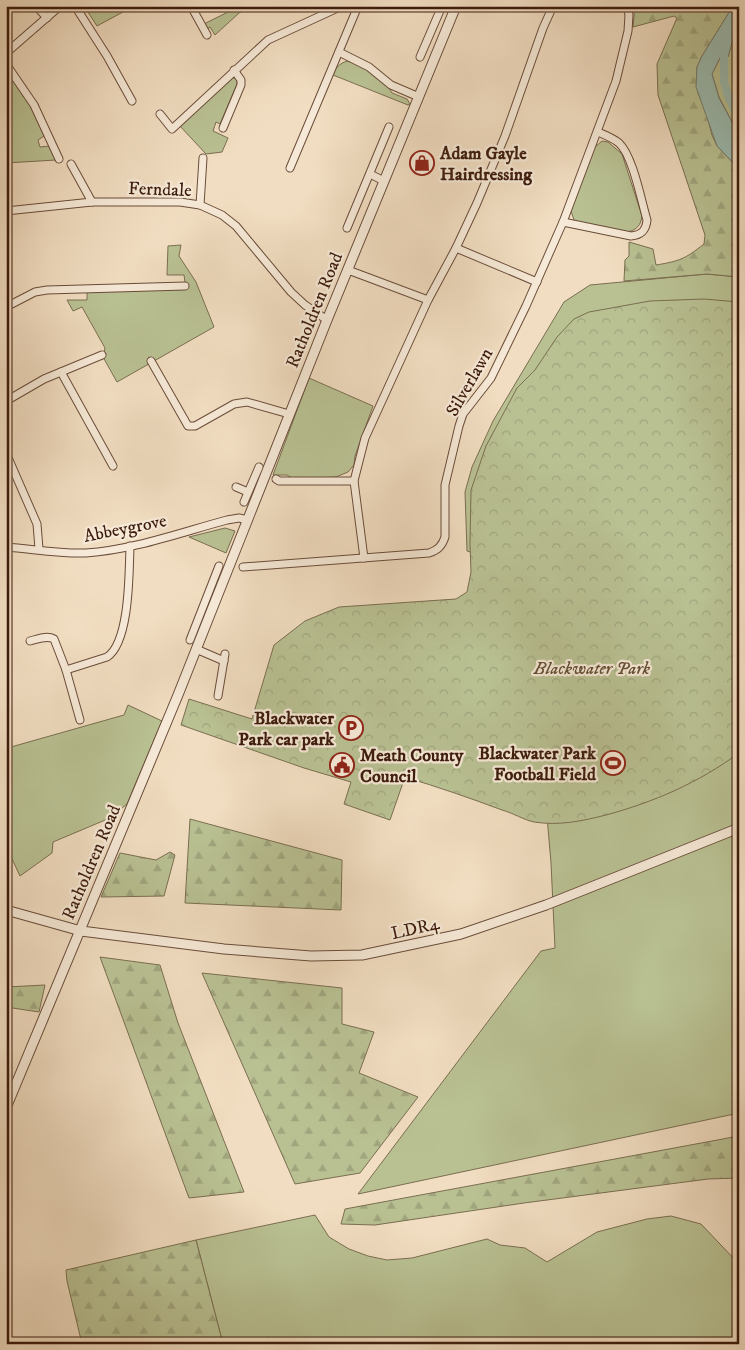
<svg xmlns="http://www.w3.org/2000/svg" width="745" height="1350" font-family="'IM FELL DW Pica',serif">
	<defs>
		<pattern id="forest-firs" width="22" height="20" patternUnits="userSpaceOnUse" patternTransform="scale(1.25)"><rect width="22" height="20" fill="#b9c193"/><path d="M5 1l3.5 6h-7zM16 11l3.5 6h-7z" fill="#a0a57e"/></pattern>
		<pattern id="park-crowns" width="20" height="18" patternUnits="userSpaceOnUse" patternTransform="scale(1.25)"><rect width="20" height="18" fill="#b9c193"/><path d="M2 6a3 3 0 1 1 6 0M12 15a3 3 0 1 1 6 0" fill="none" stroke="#a0a57e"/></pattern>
	</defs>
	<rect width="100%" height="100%" fill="#f1ddc1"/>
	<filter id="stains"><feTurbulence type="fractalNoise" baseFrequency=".004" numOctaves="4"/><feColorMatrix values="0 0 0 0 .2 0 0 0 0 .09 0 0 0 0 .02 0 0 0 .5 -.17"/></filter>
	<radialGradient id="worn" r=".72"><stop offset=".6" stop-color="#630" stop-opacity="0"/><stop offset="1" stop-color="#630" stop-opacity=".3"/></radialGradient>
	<!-- grass -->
	<g fill="#b9c193" stroke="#7a6e50">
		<polygon points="84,6 134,6 97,26"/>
		<polygon points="238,7 242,7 243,11 239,13 215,35 210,27 207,29 204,24"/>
		<polygon points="739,31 739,135 719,97 712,74 721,56 728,57 734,36"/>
		<path d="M347 61C361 64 386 80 392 93L407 99 410 104 408 105 333 75C336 67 339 64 347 61Z"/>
		<polygon points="6,71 31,106 45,133 44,136 38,140 40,147 50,146 56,160 6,163 10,130 10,112 6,101"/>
		<polygon points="231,78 235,78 237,80 237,84 220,124 216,122 213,131 228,138 222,152 206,154 179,125"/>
		<path d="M602 141 608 142 622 154 642 216C641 225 637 230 627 232L578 223 574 220 571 211 594 148Z"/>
		<polygon points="181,245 179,256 196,282 214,327 117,382 103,357 105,348 82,307 73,311 67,300 87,300 87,292 186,289 184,275 167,275 168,246"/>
		<polygon points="707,274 739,277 739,1113 358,1194 541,951 555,948 551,863 545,793 507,564 467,551 465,492 472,467 493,421 564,302 590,285"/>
		<polygon points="309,378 373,406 355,456 354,465 348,472 336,477 294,479 287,475 273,475"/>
		<polygon points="225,528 235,531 226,553 189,537"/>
		<polygon points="128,705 162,721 127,804 110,818 53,842 52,853 20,876 6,846 6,743 7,742 11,747 124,715"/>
		<polygon points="315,1215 329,1237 349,1249 368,1256 387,1260 412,1258 487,1239 500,1245 525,1248 547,1262 597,1232 647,1219 671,1216 701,1224 739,1264 739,1344 268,1344 268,1337 261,1344 223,1344 196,1240"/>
	</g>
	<!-- forest -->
	<g fill="url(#forest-firs)" stroke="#7a6e50">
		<path d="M635 6H733L702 56 697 67 698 93 706 112 712 135 717 146 739 169V277L707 274 624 281 625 260 629 256V242L653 249 656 265C680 261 685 259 704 244L705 235 658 95 657 64 677 18 674 16 633 27Z"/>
		<polygon points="190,819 342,860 341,910 185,903"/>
		<polygon points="170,852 175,855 164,896 101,897 120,853 156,860"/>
		<polygon points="100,957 160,965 178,1023 244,1192 189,1198"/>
		<polygon points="202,973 342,988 342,1024 374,1032 359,1073 418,1097 360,1173 295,1184"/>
		<polygon points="45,985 39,1012 6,1007 6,987"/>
		<polygon points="739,1136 739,1178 708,1179 524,1203 375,1225 341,1224 345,1209"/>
		<polygon points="196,1240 223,1344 82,1344 67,1281 66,1270"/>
	</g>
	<!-- park -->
	<path fill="url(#park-crowns)" stroke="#7a6e50" d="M704 299 739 302V753C698 783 654 802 606 815 582 821 559 826 534 822 524 820 513 813 502 810 470 798 438 787 405 777L390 820 344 804 351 782 304 768 181 725 189 699 252 719 274 645 305 621 339 607 456 599 467 592 471 572 470 544 471 490 486 446 517 388 535 370 557 337 574 319 589 312 650 301Z"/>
	<!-- water -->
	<polygon fill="#9bbcb1" stroke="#757c6f" points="733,6 739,6 739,31 734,36 728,57 721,56 712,74 719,98 739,135 739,169 717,146 696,87 697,67 702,56"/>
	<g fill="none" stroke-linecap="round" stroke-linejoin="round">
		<!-- canal -->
		<polyline stroke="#9bbcb1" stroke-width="8" points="724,47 724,82 728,96 739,119"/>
		<defs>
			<g id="minor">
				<polyline points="36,6 47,18"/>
				<polyline points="75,6 107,56 132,101"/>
				<polyline points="191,6 207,35"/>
				<polyline points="339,52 369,67 391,85 419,97"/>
				<polyline points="6,53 60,6"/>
				<polyline points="420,57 442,6"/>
				<polyline points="6,64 34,105 59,159"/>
				<polyline points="160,114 172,129 268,40 342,6"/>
				<polyline points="223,128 241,85 241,80 234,70"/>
				<polyline points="71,164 92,202"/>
				<polyline points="290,168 358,6"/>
				<polyline points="370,174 384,181"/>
				<polyline points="200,205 203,158"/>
				<polyline points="6,211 92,202 180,202 200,205 222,215 236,226 291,292 305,305 327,320"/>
				<path d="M563 222 631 236C642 235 646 230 647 220 641 200 633 156 619 143 613 138 605 135 598 132"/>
				<polyline points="347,228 389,127"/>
				<polyline points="456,248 537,282"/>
				<polyline points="348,270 428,300"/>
				<polyline points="6,307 35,292 47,290 185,286"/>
				<polyline points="151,361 188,426 195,426 234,404 247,402 289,414"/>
				<polyline points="61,372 113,466"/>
				<polyline points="6,401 44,379 102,355"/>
				<polyline points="6,453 37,524 39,549"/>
				<polyline points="276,479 279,481 354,481"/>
				<polyline points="236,487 248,492"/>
				<polyline points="244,502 259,467"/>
				<path d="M6 547C33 549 60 554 86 553 133 550 182 532 227 520L239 518 248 520"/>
				<polyline points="364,558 354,481 365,438 428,300 456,248 477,203 505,136 543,28 553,6"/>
				<path d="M243 567 429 553C438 550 442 546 445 537V485L459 426 463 414 491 378 526 306 563 222 616 81 628 31 629 15 627 6"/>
				<polyline points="190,640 219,566"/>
				<path d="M30 641C38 639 47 635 54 639L66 670 80 720"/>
				<polyline points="196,649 224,661"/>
				<path d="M66 670 107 657C130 642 129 572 130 546"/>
				<polyline points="218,696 225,654"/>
			</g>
			<g id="tertiary">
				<polyline points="6,910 81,931 224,949 311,956 362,955 461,934 546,905 739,828"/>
				<polyline points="6,1108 178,695 327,320 456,6"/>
			</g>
		</defs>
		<!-- minor casing -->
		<use href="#minor" stroke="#694c39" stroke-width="9"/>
		<!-- tertiary casing -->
		<use href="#tertiary" stroke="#694c39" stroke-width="11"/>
		<!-- minor -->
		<use href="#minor" stroke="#f6e9d7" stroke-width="7"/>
		<!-- tertiary -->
		<use href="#tertiary" stroke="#f6e9d7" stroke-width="9"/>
	</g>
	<!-- icons -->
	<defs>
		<symbol id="shop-ring" viewBox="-11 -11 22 22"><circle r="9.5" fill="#f6e9d7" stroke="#8f2418" stroke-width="1.5"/><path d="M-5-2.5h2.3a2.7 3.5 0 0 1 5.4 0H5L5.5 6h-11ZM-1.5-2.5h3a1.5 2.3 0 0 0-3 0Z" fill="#8f2418"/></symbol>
		<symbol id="parking-ring" viewBox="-11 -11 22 22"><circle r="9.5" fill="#f6e9d7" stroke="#8f2418" stroke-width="1.5"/><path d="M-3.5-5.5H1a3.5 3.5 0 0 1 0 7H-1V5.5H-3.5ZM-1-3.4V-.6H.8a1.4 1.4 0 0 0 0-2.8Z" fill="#8f2418"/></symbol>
		<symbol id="stadium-ring" viewBox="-11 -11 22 22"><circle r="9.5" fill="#f6e9d7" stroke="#8f2418" stroke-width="1.5"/><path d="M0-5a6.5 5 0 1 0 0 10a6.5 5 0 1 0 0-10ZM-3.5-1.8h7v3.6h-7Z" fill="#8f2418"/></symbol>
		<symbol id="civic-ring" viewBox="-11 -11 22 22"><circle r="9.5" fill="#f6e9d7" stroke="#8f2418" stroke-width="1.5"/><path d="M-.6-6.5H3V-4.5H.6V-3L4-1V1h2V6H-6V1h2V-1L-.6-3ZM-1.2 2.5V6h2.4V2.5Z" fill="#8f2418"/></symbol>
	</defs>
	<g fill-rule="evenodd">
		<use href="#shop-ring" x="408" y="149" width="28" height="28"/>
		<use href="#parking-ring" x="337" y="714" width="28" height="28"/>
		<use href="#stadium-ring" x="599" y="749" width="28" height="28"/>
		<use href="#civic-ring" x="328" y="751" width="28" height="28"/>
	</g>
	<g text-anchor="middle" stroke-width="4.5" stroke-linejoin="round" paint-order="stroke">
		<!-- poi labels -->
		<g font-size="18" font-weight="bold" fill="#3c1b0c" stroke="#f6e9d7" text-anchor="start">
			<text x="440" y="159">Adam Gayle<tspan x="440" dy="21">Hairdressing</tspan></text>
			<text x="334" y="724" text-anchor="end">Blackwater<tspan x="334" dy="21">Park car park</tspan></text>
			<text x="596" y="759" text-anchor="end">Blackwater Park<tspan x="596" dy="21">Football Field</tspan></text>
			<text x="360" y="761">Meath County<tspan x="360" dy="21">Council</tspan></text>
		</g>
		<!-- street labels -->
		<g font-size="18" fill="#3c1b0c" stroke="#f6e9d7">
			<text transform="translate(160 189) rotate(2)" y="6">Ferndale</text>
			<text transform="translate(314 310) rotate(-68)" y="6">Ratholdren Road</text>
			<text transform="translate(469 382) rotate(-60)" y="6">Silverlawn</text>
			<text transform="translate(125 528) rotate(-11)" y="6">Abbeygrove</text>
			<text transform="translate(91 862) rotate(-67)" y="6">Ratholdren Road</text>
			<text transform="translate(415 928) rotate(-13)" y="6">LDR4</text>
		</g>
		<!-- park labels -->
		<g font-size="18" font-style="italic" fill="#624d34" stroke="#f6e9d7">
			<text x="592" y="674">Blackwater Park</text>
		</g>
	</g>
	<!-- margin -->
	<rect width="745" height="1350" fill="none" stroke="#f1ddc1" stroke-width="25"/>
	<rect x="8" y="8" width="730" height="1335" fill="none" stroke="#3c1b0c" stroke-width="2.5"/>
	<rect x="12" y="12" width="720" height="1325" fill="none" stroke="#3c1b0c"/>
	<rect width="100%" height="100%" filter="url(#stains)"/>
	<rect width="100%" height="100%" fill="url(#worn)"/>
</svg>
